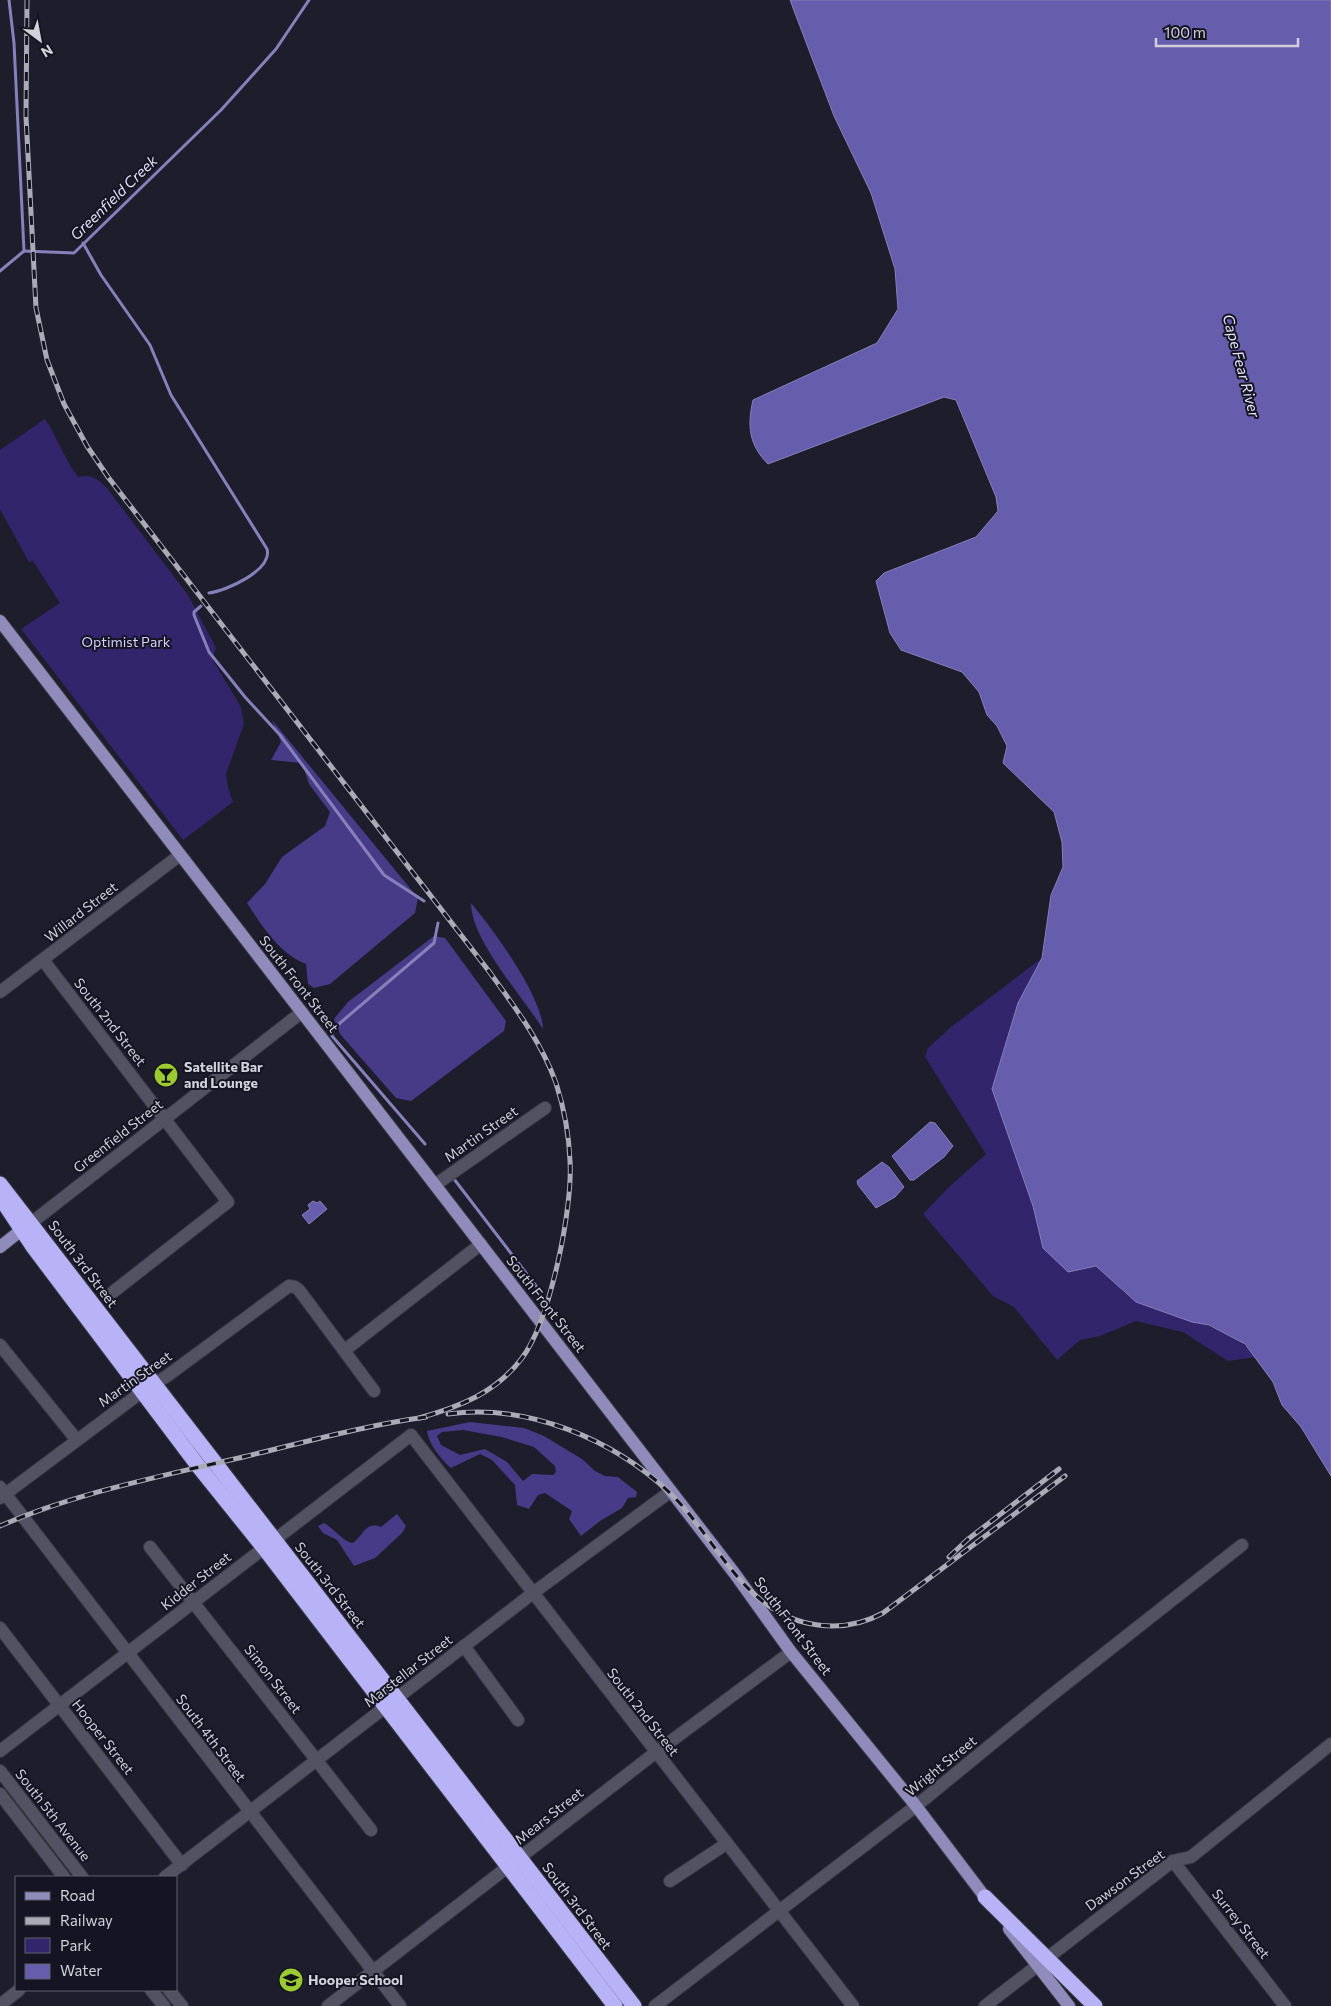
<svg xmlns="http://www.w3.org/2000/svg" width="1331" height="2006" font-family="Commissioner,sans-serif">
	<rect width="100%" height="100%" fill="#1e1d2c"/>
	<!-- green -->
	<g fill="#32256c">
		<path d="M45 419C58 438 64 459 78 477 91 474 96 478 106 487L188 595 216 648 212 659 241 707 244 724 226 774 228 788 233 802 183 840 21 629 60 603 33 561 29 562 0 509V450Z"/>
		<path d="M1042 958 1018 1003 992 1089 1033 1206 1043 1248C1058 1253 1085 1259 1098 1268 1112 1277 1123 1296 1139 1302 1178 1319 1228 1323 1256 1357L1228 1361 1183 1332 1136 1321 1100 1336 1080 1340 1057 1360 1014 1307 993 1296 923 1214 947 1189 986 1154 925 1057 928 1048 951 1027Z"/>
	</g>
	<!-- forest -->
	<g fill="#473b87" fill-rule="evenodd">
		<path d="M272 720 418 898 415 913 330 984 314 988 308 984 306 964C280 954 262 926 247 903L265 884 282 857 325 826 330 812 309 784 302 763 271 760 281 742Z"/>
		<path d="M471 903C493 929 542 996 543 1029 523 997 471 940 471 903Z"/>
		<polygon points="434,936 445,938 506,1021 504,1031 411,1101 396,1098 340,1034 334,1019 348,1002"/>
		<path d="M470 1422 524 1428 544 1436 582 1459 595 1471 605 1476 618 1477 637 1492 636 1497 628 1498 622 1508 600 1521 581 1536 569 1519 572 1511 545 1493 538 1495 529 1509 517 1505 515 1485 492 1460 480 1454 451 1468C441 1459 429 1445 427 1431ZM463 1430 502 1437 534 1447 555 1466 556 1472 553 1475 532 1474 523 1481 507 1462 485 1449 460 1455 441 1445 437 1436 442 1432Z"/>
		<path d="M397 1514 406 1526 402 1533 375 1558 354 1566 337 1540 323 1533 318 1526 324 1523C334 1528 343 1542 353 1543 364 1535 365 1521 381 1527Z"/>
	</g>
	<!-- water -->
	<g fill="#665dad" stroke="#8680bb">
		<path d="M790 0H1331V1476L1301 1427 1282 1405 1273 1382 1245 1344 1209 1325 1192 1322 1136 1302 1096 1266 1068 1272 1043 1248 1033 1206 992 1089 1018 1003 1042 958 1051 895 1063 867 1062 842 1054 812 1003 763 1007 746 997 726 987 715 979 692 962 672 901 650 890 633 876 581 884 573 976 537 998 511 996 497 956 400 944 397 768 464C749 445 747 426 753 400L877 343 898 309 895 269 871 193 834 116Z"/>
		<polygon points="930,1122 935,1123 953,1146 944,1157 914,1180 910,1180 892,1156"/>
		<polygon points="882,1162 889,1167 904,1187 895,1197 876,1208 858,1185 857,1181"/>
		<polygon points="313,1201 317,1203 320,1201 327,1209 309,1224 302,1215 310,1209 308,1205"/>
	</g>
	<g fill="none" stroke-linecap="round" stroke-linejoin="round">
		<!-- stream -->
		<g stroke="#8680bb" stroke-width="3">
			<polyline points="9,0 14,43 24,251"/>
			<path d="M83 243 101 275 150 345 171 395 267 549C273 570 226 591 209 593"/>
			<polyline points="24,251 74,253 221,110 276,49 309,0"/>
			<polyline points="0,271 24,251"/>
			<polyline points="201,606 194,612 194,615 209,652 245,697 280,735 384,875 424,901"/>
			<polyline points="425,1144 332,1036 333,1029 434,943 438,923"/>
			<polyline points="454,1179 536,1286"/>
		</g>
		<defs>
			<g id="minor">
				<polyline points="43,960 228,1202 113,1292"/>
				<polyline points="0,992 180,855"/>
				<polyline points="435,1185 545,1108"/>
				<polyline points="31,1223 302,1012"/>
				<polyline points="0,1345 76,1439"/>
				<polyline points="345,1350 481,1244"/>
				<polyline points="0,1487 400,2006"/>
				<polyline points="0,1498 143,1391 167,1376 289,1286 295,1287 299,1290 374,1391"/>
				<polyline points="150,1547 371,1830"/>
				<polyline points="0,1628 182,1865"/>
				<polyline points="464,1646 518,1720"/>
				<polyline points="0,1751 411,1435 853,2006"/>
				<polyline points="0,1771 82,1877"/>
				<polyline points="0,1794 64,1877"/>
				<polyline points="1173,1861 1285,2006"/>
				<polyline points="165,1877 533,1593 671,1491"/>
				<polyline points="670,1881 726,1844"/>
				<polyline points="151,1990 164,2006"/>
				<polyline points="169,1990 182,2006"/>
				<polyline points="0,2005 19,1990"/>
				<polyline points="328,2006 655,1753 791,1652"/>
				<polyline points="655,2006 916,1806 1048,1698 1242,1545"/>
				<polyline points="985,2006 1173,1861 1191,1857 1331,1744"/>
			</g>
			<g id="major">
				<polyline points="0,621 735,1574 791,1652 916,1806 991,1905"/>
				<polyline points="0,1247 29,1224"/>
				<polyline points="1009,1929 1069,2006"/>
			</g>
			<g id="highway">
				<polyline points="0,1184 634,2006"/>
				<polyline points="0,1197 34,1248 199,1467 264,1548 615,2006"/>
				<polyline points="985,1897 1095,2006"/>
			</g>
		</defs>
		<!-- minor casing -->
		<use href="#minor" stroke="#383744" stroke-width="14"/>
		<!-- major casing -->
		<use href="#major" stroke="#383744" stroke-width="14"/>
		<!-- highway casing -->
		<use href="#highway" stroke="#383744" stroke-width="17"/>
		<!-- minor -->
		<use href="#minor" stroke="#525263" stroke-width="12"/>
		<!-- major -->
		<use href="#major" stroke="#8f8cbb" stroke-width="12"/>
		<!-- highway -->
		<use href="#highway" stroke="#b7b3f6" stroke-width="15"/>
		<defs>
			<g id="rail">
				<path d="M27 0 26 117 36 308 47 360 64 404 87 446 108 477 488 970C514 1006 541 1041 556 1083 564 1108 569 1135 570 1161 573 1208 550 1321 522 1358 496 1393 459 1407 419 1418"/>
				<path d="M448 1414C527 1403 613 1439 670 1493 717 1538 744 1616 818 1625 841 1628 863 1624 883 1613L1065 1476"/>
				<path d="M0 1526C73 1494 153 1478 230 1460 295 1445 360 1426 426 1417"/>
				<polyline points="949,1557 967,1540 1059,1469"/>
			</g>
		</defs>
		<!-- rail casing -->
		<use href="#rail" stroke="#ababb7" stroke-width="5"/>
		<!-- rail -->
		<use href="#rail" stroke="#151422" stroke-width="3" stroke-dasharray="9" stroke-linecap="butt"/>
	</g>
	<!-- icons -->
	<defs>
		<symbol id="bar-disc" viewBox="-11 -11 22 22"><circle r="9.5" fill="#9cca31" stroke="#151422"/><path d="M-6-5H6L.8 .8V4.5H3.5V6h-7V4.5H-.8V.8Z" fill="#111"/></symbol>
		<symbol id="school-disc" viewBox="-11 -11 22 22"><circle r="9.5" fill="#9cca31" stroke="#151422"/><path d="M0-5L7-2L0 1L-7-2ZM-4 1L0 2.5L4 1V4Q0 6-4 4Z" fill="#111"/></symbol>
	</defs>
	<g fill-rule="evenodd">
		<use href="#bar-disc" x="152" y="1061" width="28" height="28"/>
		<use href="#school-disc" x="277" y="1966" width="28" height="28"/>
	</g>
	<g text-anchor="middle" stroke-width="4" stroke-linejoin="round" paint-order="stroke">
		<!-- park labels -->
		<g font-size="14" fill="#d2d0fd" stroke="#151422">
			<text x="126" y="647">Optimist Park</text>
		</g>
		<!-- street labels -->
		<g font-size="14" fill="#d1d1dc" stroke="#151422">
			<text transform="translate(81 912) rotate(-38)" y="5">Willard Street</text>
			<text transform="translate(299 984) rotate(52)" y="5">South Front Street</text>
			<text transform="translate(110 1022) rotate(52)" y="5">South 2nd Street</text>
			<text transform="translate(481 1134) rotate(-35)" y="5">Martin Street</text>
			<text transform="translate(118 1136) rotate(-38)" y="5">Greenfield Street</text>
			<text transform="translate(83 1264) rotate(53)" y="5">South 3rd Street</text>
			<text transform="translate(546 1304) rotate(52)" y="5">South Front Street</text>
			<text transform="translate(135 1379) rotate(-35)" y="5">Martin Street</text>
			<text transform="translate(196 1581) rotate(-38)" y="5">Kidder Street</text>
			<text transform="translate(330 1585) rotate(52)" y="5">South 3rd Street</text>
			<text transform="translate(793 1626) rotate(53)" y="5">South Front Street</text>
			<text transform="translate(408 1671) rotate(-38)" y="5">Marstellar Street</text>
			<text transform="translate(273 1679) rotate(52)" y="5">Simon Street</text>
			<text transform="translate(643 1712) rotate(52)" y="5">South 2nd Street</text>
			<text transform="translate(103 1737) rotate(52)" y="5">Hooper Street</text>
			<text transform="translate(211 1738) rotate(53)" y="5">South 4th Street</text>
			<text transform="translate(941 1766) rotate(-39)" y="5">Wright Street</text>
			<text transform="translate(53 1815) rotate(52)" y="5">South 5th Avenue</text>
			<text transform="translate(549 1816) rotate(-38)" y="5">Mears Street</text>
			<text transform="translate(1125 1880) rotate(-36)" y="5">Dawson Street</text>
			<text transform="translate(577 1906) rotate(53)" y="5">South 3rd Street</text>
			<text transform="translate(1241 1924) rotate(52)" y="5">Surrey Street</text>
		</g>
		<!-- poi labels -->
		<g font-size="14" font-weight="bold" fill="#d1d1dc" stroke="#151422" text-anchor="start">
			<text x="184" y="1072">Satellite Bar<tspan x="184" dy="16">and Lounge</tspan></text>
			<text x="308" y="1985">Hooper School</text>
		</g>
		<!-- water labels -->
		<g font-size="15" font-style="italic" fill="#e1e0f7" stroke="#151422">
			<text transform="translate(114 198) rotate(-44)" y="5">Greenfield Creek</text>
			<text transform="translate(1241 366) rotate(75)" y="5">Cape Fear River</text>
		</g>
	</g>
	<!-- legend -->
	<rect x="15" y="1876" width="162" height="115" fill="#151422" stroke="#60606c"/>
	<rect x="25" y="1892" width="25" height="8" fill="#8f8cbb" stroke="#60606c"/>
	<text x="60" y="1901" font-size="15" fill="#d1d1dc">Road</text>
	<rect x="25" y="1917" width="25" height="8" fill="#ababb7" stroke="#60606c"/>
	<text x="60" y="1926" font-size="15" fill="#d1d1dc">Railway</text>
	<rect x="25" y="1938" width="25" height="15" fill="#32256c" stroke="#60606c"/>
	<text x="60" y="1951" font-size="15" fill="#d1d1dc">Park</text>
	<rect x="25" y="1964" width="25" height="15" fill="#665dad" stroke="#60606c"/>
	<text x="60" y="1976" font-size="15" fill="#d1d1dc">Water</text>
	<!-- north arrow -->
	<g transform="translate(40 40) rotate(148)" stroke="#151422" stroke-width="4" paint-order="stroke">
	<path d="M0-4L9 19L0 12L-9 19Z" fill="#d1d1dc"/>
	<text y="-8" font-size="14" font-weight="bold" text-anchor="middle" fill="#d1d1dc">N</text>
	</g>
	<!-- scale -->
	<path d="M1156 38v8h142v-8" fill="none" stroke="#d1d1dc" stroke-width="2.5"/>
	<text x="1164" y="38" font-size="15" fill="#d1d1dc" stroke="#151422" stroke-width="4" paint-order="stroke">100 m</text>
</svg>
